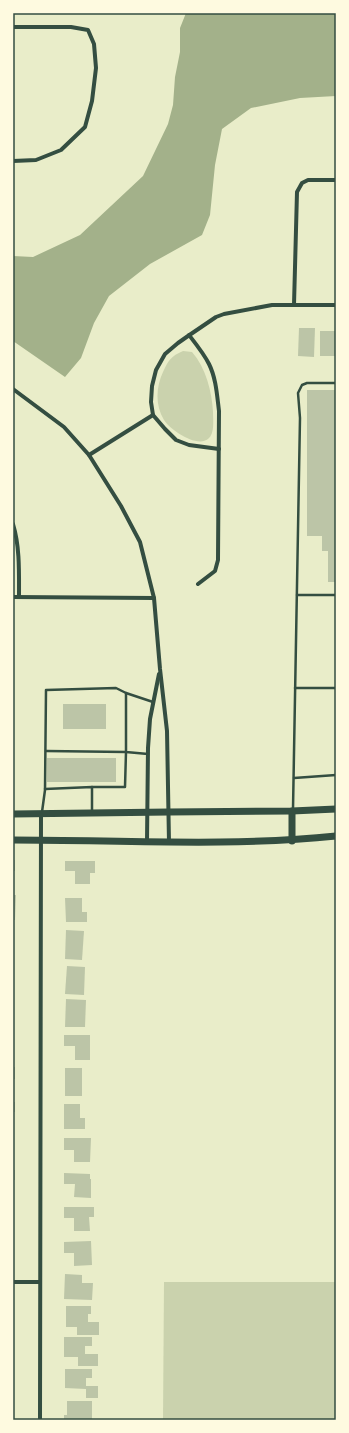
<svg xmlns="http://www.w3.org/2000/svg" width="349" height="1433" font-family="'Source Sans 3',sans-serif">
	<rect width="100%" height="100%" fill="#e9edc9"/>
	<!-- green -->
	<g fill="#cad2ad">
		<path d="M183 351 192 352C206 368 212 392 213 412 213 420 215 434 208 439 197 448 170 430 164 420 155 405 156 387 163 372 168 361 171 356 183 351Z"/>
		<polygon points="164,1282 336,1282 336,1420 163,1420"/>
	</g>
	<!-- water -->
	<polygon fill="#a3b18a" points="186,13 336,13 336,96 300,98 251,108 222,129 215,165 210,215 202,235 150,264 109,296 94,323 81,358 65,377 13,341 13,256 33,257 80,235 143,176 168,124 173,105 175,77 180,52 180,28"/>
	<!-- building -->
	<g fill="#bcc5a7">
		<polygon points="299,328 315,328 314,357 298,356"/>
		<rect x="320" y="331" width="16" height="25"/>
		<polygon points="307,390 336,390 336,582 328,582 328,551 322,551 322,536 307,536"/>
		<rect x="63" y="704" width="43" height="25"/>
		<rect x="47" y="758" width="69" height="24"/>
		<rect x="13" y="860" width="2" height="11"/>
		<polygon points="65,861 95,861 95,873 90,873 90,884 75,884 75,871 65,871"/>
		<polygon points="13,895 16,895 15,920 13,920"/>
		<polygon points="65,898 82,898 82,912 87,912 87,922 66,922"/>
		<polygon points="66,930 84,931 82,960 65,959"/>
		<polygon points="67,966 85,967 84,995 65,994"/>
		<polygon points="66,999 86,1000 85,1027 65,1027"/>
		<polygon points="64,1035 90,1035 90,1060 75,1060 75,1046 64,1046"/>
		<rect x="13" y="1067" width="2" height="12"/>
		<rect x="65" y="1068" width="17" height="28"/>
		<rect x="13" y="1102" width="2" height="10"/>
		<polygon points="64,1104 80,1104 80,1118 85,1118 85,1129 64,1129"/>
		<polygon points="64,1138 91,1138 90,1162 74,1162 74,1150 64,1150"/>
		<rect x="13" y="1170" width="2" height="10"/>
		<polygon points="64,1173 90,1174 90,1179 91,1179 91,1198 74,1197 75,1184 64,1184"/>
		<polygon points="64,1207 94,1207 94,1217 89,1217 90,1231 74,1231 74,1218 64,1218"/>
		<polygon points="91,1241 92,1265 74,1266 74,1253 64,1253 64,1242"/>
		<polygon points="65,1274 82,1275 82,1283 93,1283 92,1300 64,1299"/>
		<polygon points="66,1306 91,1306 91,1314 88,1314 88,1322 99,1322 99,1335 77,1335 77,1327 66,1327"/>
		<polygon points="64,1337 92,1337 92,1346 85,1346 85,1354 98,1354 98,1366 78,1366 78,1357 64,1357"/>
		<polygon points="65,1369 92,1369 92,1378 86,1378 86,1386 98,1386 98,1398 86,1398 86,1389 65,1388"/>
		<polygon points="67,1401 92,1401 92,1420 64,1420 64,1415 67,1415"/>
	</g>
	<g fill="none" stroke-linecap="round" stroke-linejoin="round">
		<!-- service -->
		<g stroke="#344e41" stroke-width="2.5">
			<polyline points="297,595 336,595"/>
			<polyline points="295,688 336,688"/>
			<polyline points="126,693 126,752 148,754"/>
			<polyline points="46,751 126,752 125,787 92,787"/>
			<polyline points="294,778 336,775"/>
			<polyline points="45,789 92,787 92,813"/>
			<polyline points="293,809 300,418 298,393 302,385 307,383 336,383"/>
			<polyline points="42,812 45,790 46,690 116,688 126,693 153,702"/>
		</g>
		<!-- minor -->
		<g stroke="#344e41" stroke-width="4">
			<polyline points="13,27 71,27 88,30 94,44 96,68 92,101 85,127 61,150 36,160 13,161"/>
			<polyline points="294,305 297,192 302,183 308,180 336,180"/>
			<path d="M189 335C196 344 204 354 209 364 216 378 217 395 219 411L218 560 215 571 198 584"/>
			<polyline points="13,389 64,427 89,455 121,506 140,542 154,598 160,669 167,731 169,842"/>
			<polyline points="219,449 189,445 176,440 165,429 153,415 151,402 152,386 156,370 165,354 178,343 188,336 216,317 224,314 272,305 336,305"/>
			<polyline points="89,455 153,415"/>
			<path d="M13 524C20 547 19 573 19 597"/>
			<polyline points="13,597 154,598"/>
			<polyline points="147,842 148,748 150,719 159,674"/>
			<polyline points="13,1282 39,1282"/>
			<polyline points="40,1420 41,814"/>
		</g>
		<!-- secondary -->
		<g stroke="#344e41" stroke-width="7">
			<polyline points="13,814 169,812 292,811 336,809"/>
			<path d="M13 840C121 840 229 847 336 836"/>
			<polyline points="292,841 292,811"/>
		</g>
	</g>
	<!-- border -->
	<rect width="349" height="1433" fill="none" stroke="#fefae0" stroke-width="28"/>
	<rect x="14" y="14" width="321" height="1405" fill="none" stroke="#344e41" stroke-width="1.5"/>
</svg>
